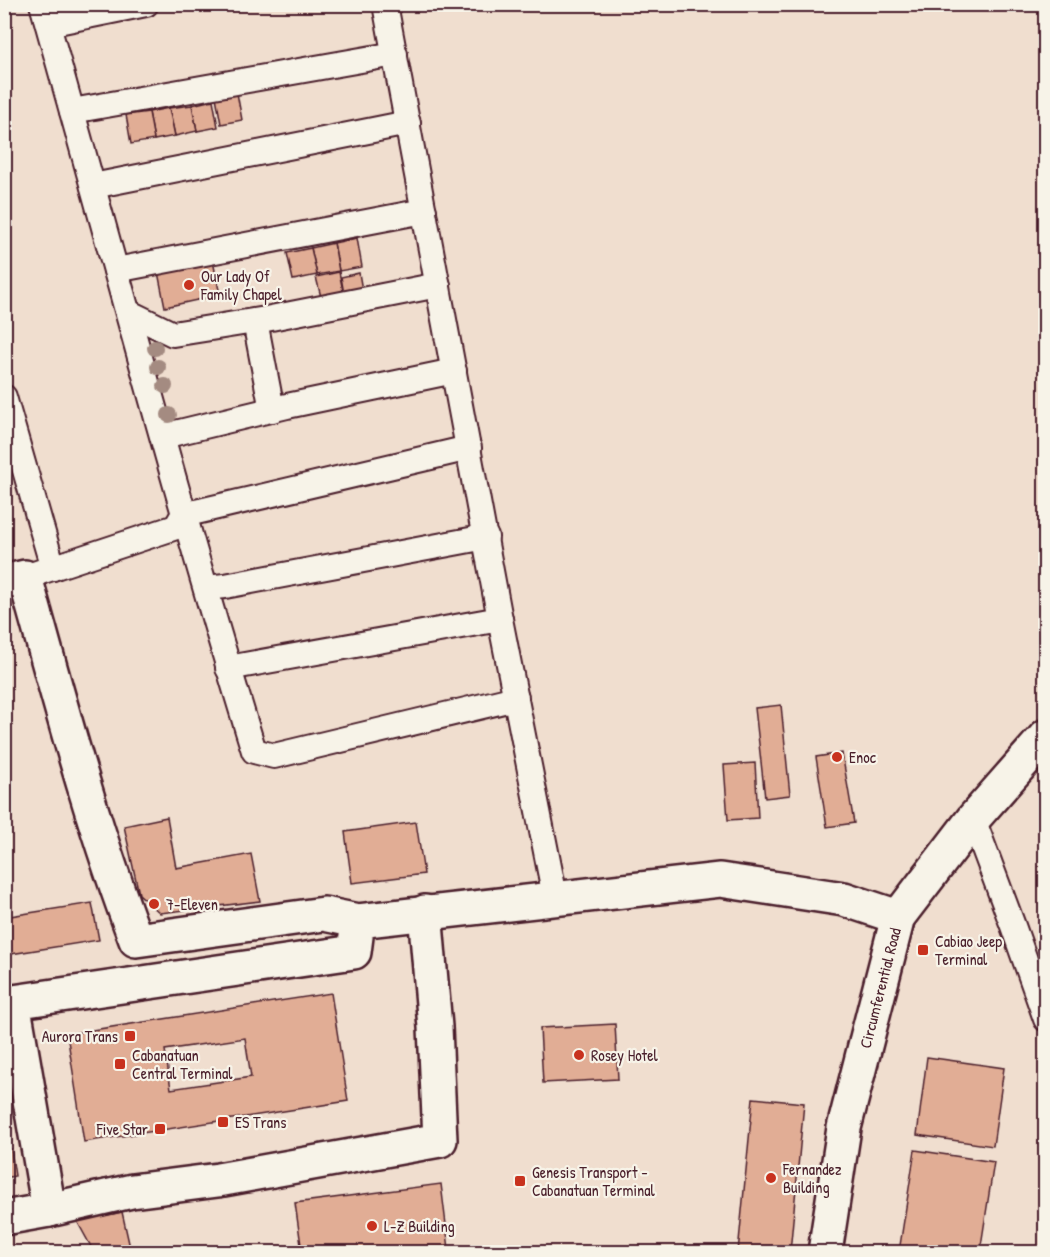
<svg xmlns="http://www.w3.org/2000/svg" width="1050" height="1257" font-family="'Patrick Hand',sans-serif">
	<rect width="100%" height="100%" fill="#f0decf"/>
	<filter id="ink" filterUnits="userSpaceOnUse"><feTurbulence type="fractalNoise" baseFrequency=".0167" numOctaves="2"/><feDisplacementMap in="SourceGraphic" scale="12" xChannelSelector="R" yChannelSelector="G"/><feConvolveMatrix kernelMatrix="1 2 1 2 8 2 1 2 1" color-interpolation-filters="sRGB"/></filter>
	<g filter="url(#ink)">
		<!-- building -->
		<g fill="#e1ad95" stroke="#4a1f2b" stroke-width="1.5" fill-rule="evenodd">
			<polygon points="237,93 242,120 221,124 216,97"/>
			<polygon points="213,100 218,127 197,131 192,105"/>
			<polygon points="192,105 197,131 175,136 169,108"/>
			<polygon points="169,108 175,136 154,140 149,112"/>
			<polygon points="149,112 154,140 131,144 126,115"/>
			<polygon points="357,238 362,267 339,271 334,243"/>
			<polygon points="334,243 339,271 317,275 311,248"/>
			<polygon points="311,248 317,275 293,280 287,253"/>
			<polygon points="213,261 220,295 165,307 158,272"/>
			<polygon points="339,272 345,300 323,305 316,277"/>
			<polygon points="359,273 363,296 345,300 341,277"/>
			<polygon points="781,705 790,795 765,798 755,708"/>
			<polygon points="842,753 854,823 827,827 816,757"/>
			<polygon points="755,763 758,818 728,820 724,765"/>
			<polygon points="167,817 176,868 251,854 260,901 160,913 139,894 124,826"/>
			<polygon points="416,822 424,874 352,883 345,832"/>
			<polygon points="92,903 99,940 4,955 4,917"/>
			<path d="M331 993 348 1101 84 1142 67 1034ZM245 1038 251 1077 171 1089 165 1050Z"/>
			<polygon points="615,1024 618,1079 543,1083 540,1028"/>
			<polygon points="927,1057 1004,1068 993,1146 917,1135"/>
			<polygon points="753,1098 804,1103 790,1252 738,1252"/>
			<polygon points="11,1149 15,1176 4,1178 4,1150"/>
			<polygon points="915,1150 994,1162 980,1252 899,1252"/>
			<polygon points="441,1184 449,1249 418,1252 302,1252 295,1203"/>
			<polygon points="122,1212 131,1252 94,1252 77,1221"/>
		</g>
		<g fill="none" stroke-linecap="round" stroke-linejoin="round">
			<defs>
				<g id="street">
					<path d="M42 4C112 253 178 504 254 751L274 756 516 698"/>
					<polyline points="385,4 500,619 555,897"/>
					<polyline points="48,24 146,4"/>
					<polyline points="72,111 395,54"/>
					<polyline points="93,186 408,123"/>
					<polyline points="116,270 424,211"/>
					<polyline points="128,312 173,334 266,319 438,285"/>
					<polyline points="255,321 272,410"/>
					<polyline points="4,397 53,568"/>
					<polyline points="163,436 287,406 454,371"/>
					<polyline points="25,577 176,527 183,515 469,448"/>
					<polyline points="206,588 225,586 486,537"/>
					<polyline points="228,668 500,619"/>
					<polyline points="973,819 1013,926 1046,1019"/>
				</g>
				<g id="secondary">
					<path d="M4 582 25 577C59 699 91 822 136 940L324 914 358 921"/>
					<polyline points="49,1210 13,1002 354,952 358,921 720,880 844,899 898,917"/>
					<polyline points="4,1218 49,1210 132,1191 218,1180 440,1140 435,1027 425,912"/>
					<path id="s1" d="M825 1252 844 1128 898 917 973 819 1046 736"/>
				</g>
			</defs>
			<!-- street casing -->
			<use href="#street" stroke="#4a1f2b" stroke-width="28"/>
			<!-- secondary casing -->
			<use href="#secondary" stroke="#4a1f2b" stroke-width="38"/>
			<!-- street -->
			<use href="#street" stroke="#f7f3e8" stroke-width="24"/>
			<!-- secondary -->
			<use href="#secondary" stroke="#f7f3e8" stroke-width="33"/>
		</g>
		<!-- trees -->
		<g fill="#a48b81">
			<circle cx="155" cy="348" r="8"/>
			<circle cx="158" cy="367" r="8"/>
			<circle cx="165" cy="386" r="8"/>
			<circle cx="169" cy="415" r="8"/>
		</g>
	</g>
	<!-- markers -->
	<g fill="#c8321e" stroke="#f7f3e8" stroke-width="2">
		<circle cx="189" cy="285" r="6"/>
		<circle cx="837" cy="757" r="6"/>
		<circle cx="154" cy="904" r="6"/>
		<rect x="917" y="944" width="12" height="12" rx="3"/>
		<rect x="124" y="1030" width="12" height="12" rx="3"/>
		<circle cx="579" cy="1055" r="6"/>
		<rect x="114" y="1058" width="12" height="12" rx="3"/>
		<rect x="217" y="1116" width="12" height="12" rx="3"/>
		<rect x="154" y="1123" width="12" height="12" rx="3"/>
		<circle cx="771" cy="1178" r="6"/>
		<rect x="514" y="1175" width="12" height="12" rx="3"/>
		<circle cx="372" cy="1226" r="6"/>
	</g>
	<g text-anchor="middle" stroke-width="4.5" stroke-linejoin="round" paint-order="stroke">
		<!-- poi labels -->
		<g font-size="16" fill="#4a1f2b" stroke="#f7f3e8" text-anchor="start">
			<text x="201" y="282">Our Lady Of<tspan x="201" dy="18">Family Chapel</tspan></text>
			<text x="849" y="763">Enoc</text>
			<text x="166" y="910">7-Eleven</text>
			<text x="935" y="947">Cabiao Jeep<tspan x="935" dy="18">Terminal</tspan></text>
			<text x="118" y="1042" text-anchor="end">Aurora Trans</text>
			<text x="132" y="1061">Cabanatuan<tspan x="132" dy="18">Central Terminal</tspan></text>
			<text x="591" y="1061">Rosey Hotel</text>
			<text x="235" y="1128">ES Trans</text>
			<text x="148" y="1135" text-anchor="end">Five Star</text>
			<text x="783" y="1175">Fernandez<tspan x="783" dy="18">Building</tspan></text>
			<text x="532" y="1178">Genesis Transport -<tspan x="532" dy="18">Cabanatuan Terminal</tspan></text>
			<text x="384" y="1232">L-Z Building</text>
		</g>
		<!-- street labels -->
		<g font-size="16" fill="#4a1f2b" stroke="#f7f3e8">
			<text dy="6" stroke="none"><textPath href="#s1" startOffset="270">Circumferential Road</textPath></text>
		</g>
	</g>
	<!-- margin -->
	<rect width="1050" height="1257" fill="none" stroke="#f7f3e8" stroke-width="24"/>
	<rect x="12" y="12" width="1026" height="1233" fill="none" stroke="#4a1f2b" stroke-width="2" filter="url(#ink)"/>
</svg>
